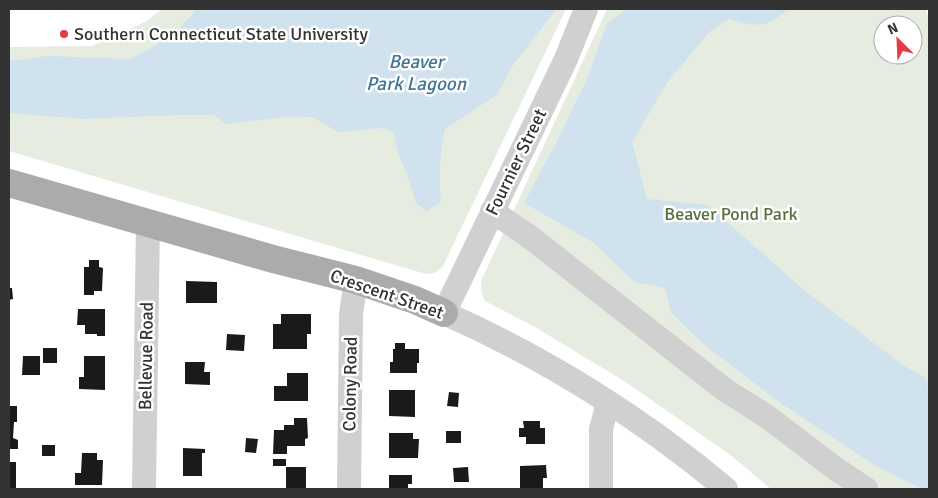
<svg xmlns="http://www.w3.org/2000/svg" width="938" height="498" font-family="Signika,sans-serif">
	<rect width="100%" height="100%" fill="#fff"/>
	<!-- green -->
	<g fill="#e6ecdf" fill-rule="evenodd">
		<path d="M162 9H566L443 266C435 275 430 275 419 272L9 151V47L92 46 147 21Z"/>
		<path d="M607 9H926L929 19V489H771L729 454 624 381 535 327 485 301C481 293 480 288 482 279ZM883 25H913V55H883Z"/>
	</g>
	<!-- water -->
	<g fill="#cfe2ee">
		<path d="M197 9H556L511 68 498 94 445 129C440 151 438 179 441 202L427 211 416 203 407 174 398 153 393 132 385 128 338 132 313 117 275 118 226 124 214 115H179L83 119 9 113V61L48 56 131 59 173 35Z"/>
		<path d="M627 9H788C765 30 757 26 729 19L709 32 667 83 632 142 647 199 708 205 805 291 904 366 926 378 929 396V489H923L877 467 779 402 701 342 671 312 665 288 634 282 594 243 524 203 555 145 587 79 607 23Z"/>
	</g>
	<!-- building -->
	<g fill="#1a1a1a">
		<polygon points="89,260 99,260 99,267 103,268 102,291 94,291 94,295 84,295 84,267 89,267"/>
		<polygon points="186,281 217,282 217,303 186,303"/>
		<polygon points="9,288 12,288 13,299 9,300"/>
		<polygon points="78,309 105,309 105,336 97,336 97,334 85,334 85,325 77,325"/>
		<polygon points="281,314 311,314 311,334 307,334 307,349 273,349 273,324 281,324"/>
		<polygon points="227,334 245,335 244,351 226,350"/>
		<polygon points="395,343 405,343 405,349 419,349 419,363 417,363 417,373 390,373 390,362 393,362 393,349 395,349"/>
		<rect x="43" y="348" width="14" height="15"/>
		<polygon points="23,356 40,356 40,375 22,375"/>
		<polygon points="84,356 105,356 105,390 79,389 79,377 84,377"/>
		<polygon points="185,362 205,362 204,372 210,372 210,385 185,384"/>
		<polygon points="287,373 308,373 308,401 274,401 274,386 287,386"/>
		<polygon points="389,390 415,390 415,417 389,416"/>
		<polygon points="449,392 459,393 458,407 447,406"/>
		<polygon points="9,406 17,406 17,422 14,422 13,438 18,440 18,449 9,449"/>
		<polygon points="294,418 307,418 308,438 305,439 305,446 287,446 287,454 273,454 274,430 284,430 284,425 294,425"/>
		<polygon points="523,421 540,421 540,428 545,428 545,444 526,444 526,437 519,437 519,428 524,428"/>
		<rect x="446" y="431" width="15" height="12"/>
		<polygon points="389,433 413,433 413,439 419,439 418,458 389,458"/>
		<polygon points="246,438 258,439 256,453 245,452"/>
		<rect x="42" y="445" width="13" height="11"/>
		<polygon points="183,448 205,449 205,453 202,453 202,476 183,476"/>
		<polygon points="82,453 97,453 97,460 103,460 102,485 75,485 75,473 81,473"/>
		<rect x="273" y="459" width="13" height="7"/>
		<rect x="9" y="462" width="7" height="27"/>
		<polygon points="546,465 547,478 543,478 543,488 520,489 520,466"/>
		<rect x="286" y="467" width="20" height="22"/>
		<polygon points="468,467 469,482 454,482 453,468"/>
		<polygon points="389,475 412,475 412,484 408,484 408,489 389,489"/>
	</g>
	<g fill="none" stroke-linecap="round" stroke-linejoin="round">
		<!-- minor -->
		<g stroke="#d0d0d0" stroke-width="24">
			<path d="M586 9 566 59 444 313C544 357 643 419 726 489"/>
			<polyline points="492,211 530,237 725,390 769,418 836,469 866,489"/>
			<polyline points="144,489 148,223"/>
			<polyline points="349,489 351,314 356,280"/>
			<polyline points="601,489 601,429 608,403"/>
		</g>
		<!-- major -->
		<polyline stroke="#ababab" stroke-width="28" points="9,183 273,259 356,280 415,300 444,313"/>
	</g>
	<!-- markers -->
	<circle fill="#e63946" stroke="#fff" stroke-width="2" cx="64" cy="34" r="5"/>
	<g text-anchor="middle" stroke-width="5" stroke-linejoin="round" paint-order="stroke">
		<!-- poi labels -->
		<g font-size="18" fill="#333" stroke="#fff" text-anchor="start">
			<text x="74" y="40">Southern Connecticut State University</text>
		</g>
		<!-- street labels -->
		<g font-size="18" fill="#333" stroke="#fff">
			<text transform="translate(516 162) rotate(-64)" y="6">Fournier Street</text>
			<text transform="translate(387 294) rotate(19)" y="6">Crescent Street</text>
			<text transform="translate(146 356) rotate(-89)" y="6">Bellevue Road</text>
			<text transform="translate(350 384) rotate(-89)" y="6">Colony Road</text>
		</g>
		<!-- park labels -->
		<g font-size="18" fill="#56703f" stroke="#fff">
			<text x="731" y="220">Beaver Pond Park</text>
		</g>
		<!-- water labels -->
		<g font-size="19" font-style="italic" fill="#3f7597" stroke="#fff">
			<text x="416" y="68">Beaver<tspan x="416" dy="22">Park Lagoon</tspan></text>
		</g>
	</g>
	<!-- border -->
	<rect width="938" height="498" fill="none" stroke="#333333" stroke-width="20"/>
	<!-- north arrow -->
	<g transform="translate(898 40) rotate(336)"><circle r="24" fill="#ffffff" stroke="#adadad"/>
	<path d="M0-4L9 19L0 12L-9 19Z" fill="#e63946"/>
	<text y="-8" font-size="14" font-weight="bold" text-anchor="middle" fill="#333333">N</text>
	</g>
</svg>
